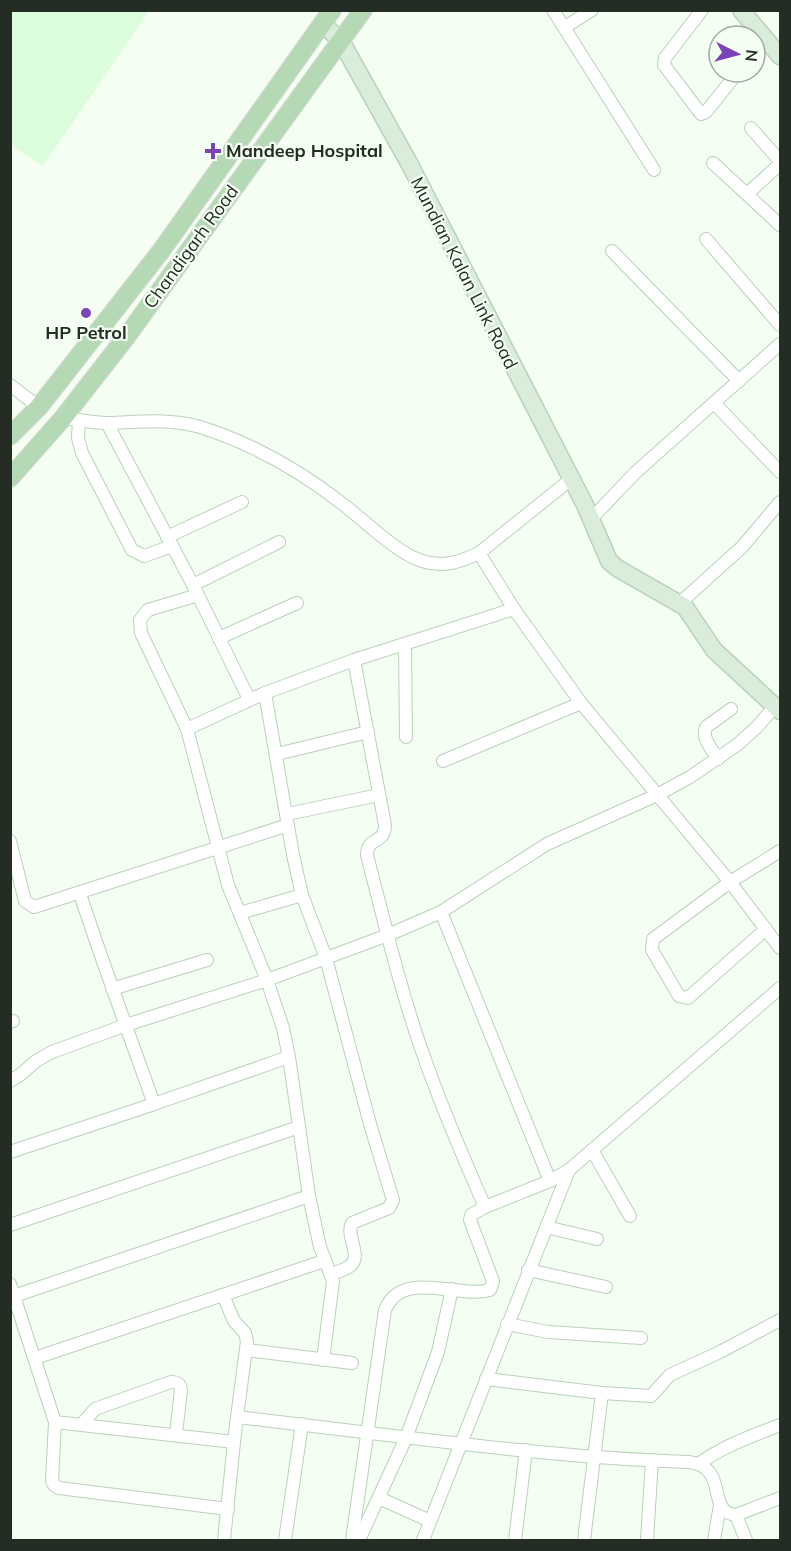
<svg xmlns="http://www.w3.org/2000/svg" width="791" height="1551" font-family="Mulish,sans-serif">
	<rect width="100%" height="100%" fill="#f4fef3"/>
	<!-- built -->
	<polygon fill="#dcfddc" points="10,11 149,11 43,166 11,145"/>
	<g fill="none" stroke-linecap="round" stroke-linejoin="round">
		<defs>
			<g id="street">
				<polyline points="553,10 654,170"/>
				<polyline points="702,10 665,58 664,65 701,114 706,112 738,72"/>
				<polyline points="565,27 592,10"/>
				<polyline points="755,50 765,38"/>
				<polyline points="751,128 780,161"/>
				<polyline points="713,163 780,225"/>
				<polyline points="747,194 780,164"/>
				<polyline points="706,239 780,325"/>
				<polyline points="612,251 739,381"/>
				<polyline points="10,385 39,407"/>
				<polyline points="715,404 780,472"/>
				<path d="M63 418C78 420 94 423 109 423 140 422 170 418 200 427 251 443 302 472 344 505 366 522 397 553 422 561 443 568 460 562 479 553"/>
				<polyline points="79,420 78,438 82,453 132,550 144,556 172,546"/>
				<polyline points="107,423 193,585 249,699"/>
				<polyline points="570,480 479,553 514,609 581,703 730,882 780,948"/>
				<polyline points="591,519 636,472 780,344"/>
				<polyline points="167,537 242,502"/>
				<polyline points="193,585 279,542"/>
				<polyline points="198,595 148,610 140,620 141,633 187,729 228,885 267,980 283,1028 289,1057 309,1196 320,1247 333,1281 323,1360"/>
				<polyline points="680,603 742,547 780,502"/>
				<polyline points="219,638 297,603"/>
				<polyline points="405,644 406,737"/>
				<path d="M354 660 385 825C385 845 367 836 367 855 384 921 400 989 423 1054 441 1106 463 1157 485 1207"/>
				<path d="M265 693 293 855 302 895 326 958 370 1124 393 1200 389 1208 352 1223C345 1236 363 1256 350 1266 345 1270 337 1272 331 1274"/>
				<polyline points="187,729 265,693 354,660 514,609"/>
				<polyline points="277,754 368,732"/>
				<path d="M718 759C712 749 701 738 706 727L731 709"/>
				<polyline points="443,761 581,703"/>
				<polyline points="287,814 379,795"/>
				<polyline points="10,841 25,901 34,907 288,825"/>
				<path d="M80 894C103 964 129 1034 154 1104L289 1057"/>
				<polyline points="441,912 550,1181"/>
				<polyline points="240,913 302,895"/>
				<polyline points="766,929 688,998 679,996 652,950 653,939 730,882 780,851"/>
				<polyline points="112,989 207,960"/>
				<polyline points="10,1022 13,1021"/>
				<polyline points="10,1081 20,1075 36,1061 52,1052 126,1025 267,980 388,935 441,912 547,844 657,795 690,777 737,745 757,727 774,707"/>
				<polyline points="592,1150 630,1216"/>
				<polyline points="10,1152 154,1104"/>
				<polyline points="10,1225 299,1127"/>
				<polyline points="546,1227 597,1239"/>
				<polyline points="528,1270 606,1287"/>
				<path d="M10 1284 55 1422 234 1442 237 1417C387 1434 537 1457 689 1462 730 1467 705 1512 736 1515L780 1498"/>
				<polyline points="223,1295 234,1321 245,1333 247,1341 237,1417"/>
				<polyline points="14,1296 309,1196"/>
				<polyline points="507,1324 548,1332 641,1338"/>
				<polyline points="247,1350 352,1363"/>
				<polyline points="35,1358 324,1261"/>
				<polyline points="486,1379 602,1393 651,1396 670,1375 720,1352 780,1320"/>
				<polyline points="55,1422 52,1481 54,1485 59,1488 228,1509"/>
				<path d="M82 1424 95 1409 171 1382C177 1382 180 1383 181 1390L176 1434"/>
				<path d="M700 1463C725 1445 752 1436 780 1425"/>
				<polyline points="379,1498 430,1521"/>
				<polyline points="736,1515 746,1540"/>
				<polyline points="224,1540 234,1442"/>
				<polyline points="285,1540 302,1424"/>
				<path d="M352 1540 385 1310C402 1268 458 1299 490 1290L493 1281 470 1220 471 1215 485 1207 550 1181 569 1170"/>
				<polyline points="359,1540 406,1438 438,1352 452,1289"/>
				<polyline points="423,1540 569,1170 780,988"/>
				<polyline points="515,1540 526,1450"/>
				<polyline points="584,1540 602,1393"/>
				<polyline points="647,1540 652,1460"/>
				<polyline points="714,1540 720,1505"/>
			</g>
			<g id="secondary">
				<polyline points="741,10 780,56"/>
				<polyline points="323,24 341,41 409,163 585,505 609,561 617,568 685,607 714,650 780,711"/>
			</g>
			<g id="primary">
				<polyline points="10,436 39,407 161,251 332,10"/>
				<polyline points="10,478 63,418 127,336 363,10"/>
			</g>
		</defs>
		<!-- street casing -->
		<use href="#street" stroke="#b9d2b8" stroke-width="14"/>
		<!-- secondary casing -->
		<use href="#secondary" stroke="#b9d2b8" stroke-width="19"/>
		<!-- primary casing -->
		<use href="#primary" stroke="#dcdddc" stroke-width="20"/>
		<!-- street -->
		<use href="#street" stroke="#fff" stroke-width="12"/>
		<!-- secondary -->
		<use href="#secondary" stroke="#daecda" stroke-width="16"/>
		<!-- primary -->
		<use href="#primary" stroke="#b5d8b5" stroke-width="18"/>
	</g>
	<!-- markers -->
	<g fill="#7c42b8" stroke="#f4fef3" stroke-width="2">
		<path d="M210 142h6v6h6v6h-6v6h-6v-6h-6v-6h6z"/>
		<circle cx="86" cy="313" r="6"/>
	</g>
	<g text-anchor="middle" stroke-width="4.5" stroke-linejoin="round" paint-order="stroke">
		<!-- poi labels -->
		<g font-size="18" font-weight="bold" fill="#232d23" stroke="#f4fef3" text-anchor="start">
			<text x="226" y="157">Mandeep Hospital</text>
			<text x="86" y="339" text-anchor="middle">HP Petrol</text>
		</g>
		<!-- street labels -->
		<g font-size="18" fill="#232d23" stroke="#f4fef3">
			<text transform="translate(191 247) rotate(-54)" y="6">Chandigarh Road</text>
			<text transform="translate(464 273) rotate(63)" y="6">Mundian Kalan Link Road</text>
		</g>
	</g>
	<!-- border -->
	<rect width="791" height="1551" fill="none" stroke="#232d23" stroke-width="24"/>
	<!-- north arrow -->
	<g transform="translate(737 54) rotate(96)"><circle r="28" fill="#f4fef3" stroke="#a0aaa0" stroke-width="1.5"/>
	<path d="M0-4.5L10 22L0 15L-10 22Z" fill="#7c42b8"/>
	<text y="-9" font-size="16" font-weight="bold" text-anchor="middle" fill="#232d23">N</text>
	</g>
</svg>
